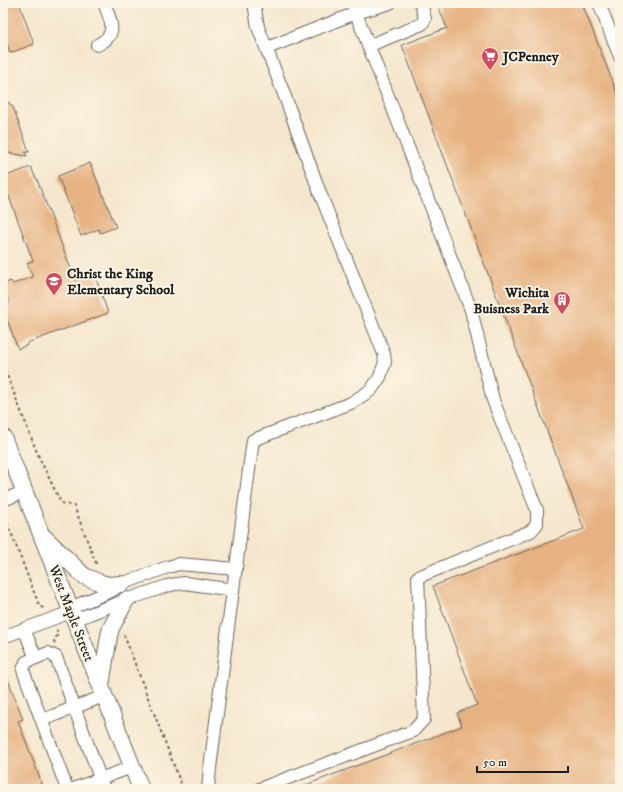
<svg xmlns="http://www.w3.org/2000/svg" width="623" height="792" font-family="'IM FELL DW Pica',serif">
	<rect width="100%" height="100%" fill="#fcf5e5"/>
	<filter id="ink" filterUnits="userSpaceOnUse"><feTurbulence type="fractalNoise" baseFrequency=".025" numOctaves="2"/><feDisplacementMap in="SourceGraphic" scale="8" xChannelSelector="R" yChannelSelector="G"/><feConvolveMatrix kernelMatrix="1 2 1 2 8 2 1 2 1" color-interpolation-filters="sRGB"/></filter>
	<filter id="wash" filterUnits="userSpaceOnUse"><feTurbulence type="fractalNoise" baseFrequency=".012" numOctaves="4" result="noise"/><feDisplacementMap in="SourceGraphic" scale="16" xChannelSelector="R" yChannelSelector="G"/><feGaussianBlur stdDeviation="0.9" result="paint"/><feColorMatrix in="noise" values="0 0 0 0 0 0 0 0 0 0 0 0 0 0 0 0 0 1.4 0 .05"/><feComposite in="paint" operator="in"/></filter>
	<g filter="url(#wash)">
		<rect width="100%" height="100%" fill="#f5e7ce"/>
		<g id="blocks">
			<!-- building -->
			<g fill="#e7b282">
				<polygon points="15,3 19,3 34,44 10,53 3,32 3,7"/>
				<polygon points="437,3 502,3 503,6 511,3 582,3 620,101 620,789 298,789 298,788 462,726 457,713 477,705 433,586 584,529 402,45 447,28"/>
				<polygon points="8,102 13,107 29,152 25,152 27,156 3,152 3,107"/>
				<polygon points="90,163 116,227 100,233 99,229 81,236 58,176"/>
				<polygon points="31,167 35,177 36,177 75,280 94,273 108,313 27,343 27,345 18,349 3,309 3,305 9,303 3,284 11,281 13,284 33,277 27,263 33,261 8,194 3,196 3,177"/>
				<polygon points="3,670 4,670 23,719 18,721 44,789 3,789"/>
			</g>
		</g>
	</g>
	<g filter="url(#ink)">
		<use href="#blocks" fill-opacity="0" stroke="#68635a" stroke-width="1"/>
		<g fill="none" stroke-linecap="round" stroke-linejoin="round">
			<defs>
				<g id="minor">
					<polyline points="599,3 620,57"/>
					<path d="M97 45C119 35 111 21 104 3"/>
					<polyline points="368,46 422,24 425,19 421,3"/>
					<polyline points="267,48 356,13 390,3"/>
					<polyline points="3,500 24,492"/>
					<polyline points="70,608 111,591 121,584 168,567 179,564 236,569"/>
					<polyline points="74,620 126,600 167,586 176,584 185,583 233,590"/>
					<polyline points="24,629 36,658"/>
					<polyline points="3,637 71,612"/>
					<polyline points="42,720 104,696"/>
					<polyline points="67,789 23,670 26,662 48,653 56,657 104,789"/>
					<polyline points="73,789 132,767"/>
					<polyline points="208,789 210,768 229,620 253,440 351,403 371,390 380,377 385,362 384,354 379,341 320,193 284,94 258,27 254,3"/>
					<polyline points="259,789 413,731 424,719 418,577 531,531 537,524 537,510 493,400 471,310 352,3"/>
				</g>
				<g id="major">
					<polyline points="3,437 141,789"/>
					<polyline points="44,537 84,576 101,583 109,585 121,584"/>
					<polyline points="101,685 109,636 111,628 126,600"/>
				</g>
			</defs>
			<!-- minor casing -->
			<use href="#minor" stroke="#68635a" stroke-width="14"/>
			<!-- major casing -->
			<use href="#major" stroke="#68635a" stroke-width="18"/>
			<!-- path -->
			<g stroke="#68635a" stroke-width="2" stroke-dasharray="3 3" stroke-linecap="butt">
				<polyline points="3,365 38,455 61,503 74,506 96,563 95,565"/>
				<polyline points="3,512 39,605 44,609"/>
				<polyline points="124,635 183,789"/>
				<polyline points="55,643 54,641 58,634 56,629"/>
			</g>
			<!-- minor -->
			<use href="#minor" stroke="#fff" stroke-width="12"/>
			<!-- major -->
			<use href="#major" stroke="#fff" stroke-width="16"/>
		</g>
	</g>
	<!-- icons -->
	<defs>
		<symbol id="supermarket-pin" viewBox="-11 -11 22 30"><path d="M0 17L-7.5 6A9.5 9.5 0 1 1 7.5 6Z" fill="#d1495b" stroke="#fcf5e5"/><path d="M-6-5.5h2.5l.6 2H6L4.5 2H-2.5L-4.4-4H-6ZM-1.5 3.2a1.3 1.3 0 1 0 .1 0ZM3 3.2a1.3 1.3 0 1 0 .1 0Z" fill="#fff"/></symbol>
		<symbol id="school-pin" viewBox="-11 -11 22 30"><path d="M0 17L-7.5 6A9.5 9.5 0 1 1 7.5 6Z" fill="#d1495b" stroke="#fcf5e5"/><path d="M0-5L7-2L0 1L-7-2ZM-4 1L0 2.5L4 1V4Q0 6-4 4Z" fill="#fff"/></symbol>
		<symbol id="building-pin" viewBox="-11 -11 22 30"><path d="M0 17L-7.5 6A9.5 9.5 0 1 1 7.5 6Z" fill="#d1495b" stroke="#fcf5e5"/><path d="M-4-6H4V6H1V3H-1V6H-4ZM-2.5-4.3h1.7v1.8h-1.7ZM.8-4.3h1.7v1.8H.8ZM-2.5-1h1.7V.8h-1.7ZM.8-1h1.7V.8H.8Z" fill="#fff"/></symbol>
	</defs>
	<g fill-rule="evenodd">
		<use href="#supermarket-pin" x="480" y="46" width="20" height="27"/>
		<use href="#school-pin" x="44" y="271" width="20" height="27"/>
		<use href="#building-pin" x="552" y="290" width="20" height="27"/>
	</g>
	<g text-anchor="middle" stroke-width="4" stroke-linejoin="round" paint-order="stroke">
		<!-- poi labels -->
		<g font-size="14" font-weight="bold" fill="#1c1c1c" stroke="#fcf5e5" text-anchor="start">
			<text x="503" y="61">JCPenney</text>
			<text x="67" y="278">Christ the King<tspan x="67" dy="16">Elementary School</tspan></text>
			<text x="549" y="297" text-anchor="end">Wichita<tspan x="549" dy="16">Buisness Park</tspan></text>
		</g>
		<!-- street labels -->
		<g font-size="14" fill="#1c1c1c" stroke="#fcf5e5">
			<text transform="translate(72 613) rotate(69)" y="5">West Maple Street</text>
		</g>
	</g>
	<!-- margin -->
	<rect width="623" height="792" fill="none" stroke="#fcf5e5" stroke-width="16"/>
	<!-- scale -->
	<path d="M477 766v6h91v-6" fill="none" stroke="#1c1c1c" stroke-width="2"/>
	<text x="483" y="766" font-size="12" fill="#1c1c1c" stroke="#fcf5e5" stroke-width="3" paint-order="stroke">50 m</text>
</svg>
